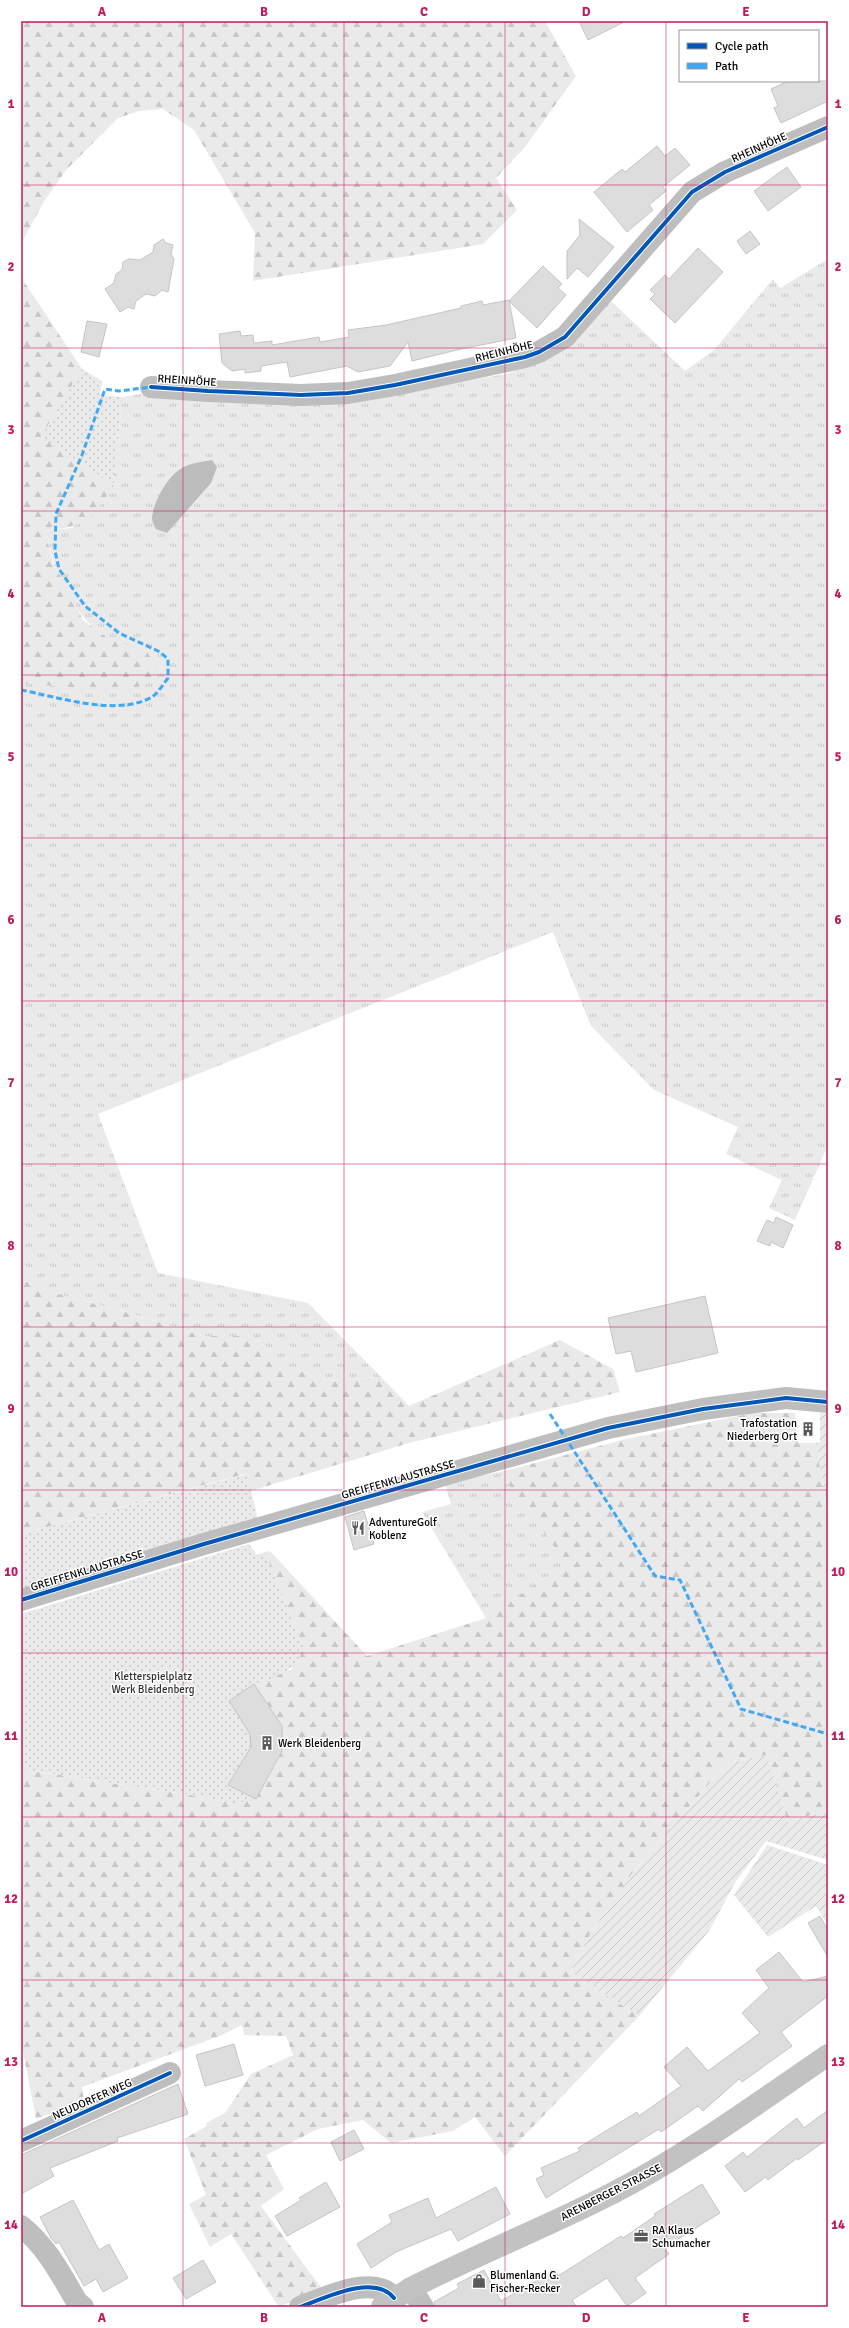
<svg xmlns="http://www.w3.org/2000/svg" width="849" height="2328" font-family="Signika,sans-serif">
	<defs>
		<pattern id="grass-tufts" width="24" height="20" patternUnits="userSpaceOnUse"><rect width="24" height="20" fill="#eaeaea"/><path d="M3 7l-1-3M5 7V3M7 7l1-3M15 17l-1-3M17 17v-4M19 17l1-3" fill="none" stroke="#c7c7c7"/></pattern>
		<pattern id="forest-firs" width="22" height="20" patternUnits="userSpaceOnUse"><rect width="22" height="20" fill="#eaeaea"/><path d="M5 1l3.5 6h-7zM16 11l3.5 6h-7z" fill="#c7c7c7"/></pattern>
		<pattern id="park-dots" width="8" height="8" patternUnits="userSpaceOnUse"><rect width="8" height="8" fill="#eaeaea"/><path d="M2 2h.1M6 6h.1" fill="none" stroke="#c7c7c7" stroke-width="1.8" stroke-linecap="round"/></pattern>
		<pattern id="garden-furrows" width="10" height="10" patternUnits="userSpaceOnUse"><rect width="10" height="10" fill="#eaeaea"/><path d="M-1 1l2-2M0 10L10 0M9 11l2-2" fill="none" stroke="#c7c7c7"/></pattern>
	</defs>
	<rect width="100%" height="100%" fill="#fff"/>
	<!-- grass -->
	<g fill="url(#grass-tufts)">
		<path d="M828 259V1145L795 1220 769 1208 782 1180 726 1154 738 1127 654 1090 591 1026 553 932 98 1114 158 1273 308 1303 381 1377 328 1381 275 1362 257 1336H203L123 1311 61 1295 21 1280V683L147 652C134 648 120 645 109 639 73 619 54 569 45 531L72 528 114 486 122 397 153 392 457 382 506 374 524 367 610 300 685 371 714 350 773 279 780 288Z"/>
		<polygon points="500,1472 568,1564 486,1618 422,1512 451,1504 445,1483"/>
	</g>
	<!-- forest -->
	<g fill="url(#forest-firs)">
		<polygon points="21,21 545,21 576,76 525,147 496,178 517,210 483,244 253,281 255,233 194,130 163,109 139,111 118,118 66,170 43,203 21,244"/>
		<path d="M21 277 82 369 41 437 114 486C91 520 87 526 45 531L53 562 83 620 109 639 147 652 160 672 146 684 123 692 21 683Z"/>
		<polygon points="21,1280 61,1295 123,1311 203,1336 257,1336 275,1362 328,1381 381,1377 409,1406 560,1340 613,1369 620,1392 409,1443 251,1491 245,1474 21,1534"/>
		<polygon points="753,1413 795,1413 798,1443 816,1443 828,1517 828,1810 788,1822 767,1755 727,1763 634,1871 592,1931 570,1972 639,2016 505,2156 475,2117 453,2131 391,2143 363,2120 318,2129 266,2155 284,2189 261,2206 322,2289 279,2307 231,2234 210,2247 189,2204 206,2195 184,2139 207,2126 206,2123 225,2113 251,2074 293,2055 286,2036 244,2035 242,2025 222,2035 82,2087 84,2101 36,2119 21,2042 21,1769 210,1798 233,1804 282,1726 257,1688 267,1679 292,1669 303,1647 265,1552 270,1551 367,1656 486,1618 567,1564 500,1472 626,1439"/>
	</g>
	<!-- park -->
	<g fill="url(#park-dots)">
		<polygon points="82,369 102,381 100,395 122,397 114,486 41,437"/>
		<polygon points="247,1474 258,1520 21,1592 21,1534"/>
		<path d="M249 1544 257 1555 265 1552 303 1647C296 1676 277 1670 257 1688L282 1726V1751L256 1799 233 1804 210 1798 21 1769V1614Z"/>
	</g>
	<!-- garden -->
	<g fill="url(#garden-furrows)">
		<polygon points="820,1413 828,1414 828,1517 816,1443 820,1442"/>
		<polygon points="767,1755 788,1822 828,1810 828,1860 766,1841 736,1881 709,1931 639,2016 570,1972 592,1931 634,1871 727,1763"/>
		<polygon points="767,1845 828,1865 828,1925 816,1906 768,1937 734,1895"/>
	</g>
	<!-- water -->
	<path fill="#bcbcbc" d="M212 460 217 467 211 483 167 533 156 529C154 526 152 521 152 518 153 503 167 478 179 470 188 463 201 462 212 460Z"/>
	<!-- building -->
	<g fill="#ddd" stroke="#c5c5c5">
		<polygon points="579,21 626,21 588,40"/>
		<polygon points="788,81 828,81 828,101 781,123 774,108 778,106 771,89"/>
		<polygon points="657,146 665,156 675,148 690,165 663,187 666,191 649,205 653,210 627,232 594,192 622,169 625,172"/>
		<polygon points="787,167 801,187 768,211 754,191"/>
		<polygon points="579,219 614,247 588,277 577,268 567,279 567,251 580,235"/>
		<polygon points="750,231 760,244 746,254 737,241"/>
		<polygon points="163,239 166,243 173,245 171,254 174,259 168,292 162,290 155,296 146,294 136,301 134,309 128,307 120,312 105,289 114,283 116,274 122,270 123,262 129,259 140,260 153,252 154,245"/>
		<polygon points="698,248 723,272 675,323 650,299 655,294 650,290 665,275 669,279"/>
		<polygon points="543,266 562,284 558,288 566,295 537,328 509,301"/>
		<polygon points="509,300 516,338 461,349 412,361 408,342 390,366 358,372 347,366 290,377 287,362 261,366 261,371 245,373 245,369 232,371 222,363 219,334 240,331 241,336 253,335 254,343 272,341 272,345 319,337 320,342 349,337 348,330 386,325 461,308 461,306 482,301 483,305"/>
		<polygon points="87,321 107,324 99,357 81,352"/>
		<polygon points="776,1217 793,1225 783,1248 771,1242 770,1246 757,1241 767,1220 774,1223"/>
		<polygon points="705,1296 718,1353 636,1372 631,1351 616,1354 608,1318"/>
		<polygon points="364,1511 374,1544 354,1550 345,1517"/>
		<polygon points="254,1684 282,1726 282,1751 256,1799 228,1785 251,1747 250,1734 229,1701"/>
		<polygon points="820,1916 828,1930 828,1957 808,1923"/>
		<polygon points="779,1952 803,1982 828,1976 828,1996 781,2032 792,2046 742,2082 739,2079 703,2111 698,2106 661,2132 659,2129 546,2198 536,2179 544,2175 541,2168 580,2151 578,2148 637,2112 639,2116 681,2086 664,2067 687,2047 708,2071 760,2033 742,2013 769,1988 756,1970"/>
		<polygon points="234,2044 243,2075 205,2086 196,2055"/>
		<polygon points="178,2084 188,2114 117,2138 118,2141 50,2168 54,2176 21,2194 21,2155"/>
		<polygon points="828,2110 828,2139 798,2160 797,2158 768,2180 766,2177 745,2192 725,2166 743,2152 747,2157 797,2118 804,2128"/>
		<polygon points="354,2130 364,2149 340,2161 331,2142"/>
		<polygon points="326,2182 340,2207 287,2236 275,2216 301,2200 299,2198"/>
		<polygon points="702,2184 720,2213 664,2248 669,2254 635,2278 646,2293 627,2306 607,2278 572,2300 577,2307 435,2307 434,2302 459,2288 457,2284 484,2270 501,2301 555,2270 558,2276 621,2236 623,2238 655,2216 654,2214"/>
		<polygon points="496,2187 510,2214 458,2241 451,2229 396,2252 371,2268 357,2244 392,2222 389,2215 428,2198 436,2218"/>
		<polygon points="73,2200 99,2250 109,2244 128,2278 103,2292 96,2279 84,2286 59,2242 56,2244 51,2238 40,2217"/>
		<polygon points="203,2260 216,2282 186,2299 173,2278"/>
	</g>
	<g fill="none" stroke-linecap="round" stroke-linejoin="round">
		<!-- minor -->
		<g stroke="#bebebe" stroke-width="22">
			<polyline points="151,387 208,391 301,395 348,393 395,385 525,357 539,352 565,337 692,192 725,172 828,127"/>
			<polyline points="21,1600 204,1544 608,1428 703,1409 786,1398 828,1402"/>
			<polyline points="21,2141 170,2073"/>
			<path d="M21 2226C47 2247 60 2273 77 2302L83 2307"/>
			<polyline points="411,2288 423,2307"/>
			<path d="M300 2307C325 2298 374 2273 394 2298"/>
		</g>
		<!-- secondary -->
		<path stroke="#c2c2c2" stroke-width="22" d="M382 2307 411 2288C476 2255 544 2228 609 2195 686 2156 756 2104 828 2055"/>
		<!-- quiet -->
		<g stroke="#3fa9f5" stroke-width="3" stroke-dasharray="6 3" stroke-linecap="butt">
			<path d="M21 690C59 697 116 717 152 697 158 693 164 683 168 678V659L160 652 119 633 85 606 59 569 55 551 56 514 82 455 105 389 119 391 151 387"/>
			<polyline points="550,1414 655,1576 680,1580 741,1709 828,1734"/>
		</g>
		<defs>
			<g id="cycleway">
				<polyline points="151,387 208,391 301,395 348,393 395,385 525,357 539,352 565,337 692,192 725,172 828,127"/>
				<polyline points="21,1600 204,1544 608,1428 703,1409 786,1398 828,1402"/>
				<polyline points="21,2141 170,2073"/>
				<path d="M300 2307C325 2298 374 2273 394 2298"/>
			</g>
		</defs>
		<!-- cycleway casing -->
		<use href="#cycleway" stroke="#fff" stroke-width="6"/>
		<!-- cycleway -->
		<use href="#cycleway" stroke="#0057b8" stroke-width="4"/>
	</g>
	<!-- grid -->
	<path fill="none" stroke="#c2185b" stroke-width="1" stroke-opacity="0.55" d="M183 21V2307M344 21V2307M505 21V2307M666 21V2307M21 185H828M21 348H828M21 511H828M21 675H828M21 838H828M21 1001H828M21 1164H828M21 1327H828M21 1490H828M21 1653H828M21 1817H828M21 1980H828M21 2143H828"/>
	<!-- icons -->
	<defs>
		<symbol id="building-bare" viewBox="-9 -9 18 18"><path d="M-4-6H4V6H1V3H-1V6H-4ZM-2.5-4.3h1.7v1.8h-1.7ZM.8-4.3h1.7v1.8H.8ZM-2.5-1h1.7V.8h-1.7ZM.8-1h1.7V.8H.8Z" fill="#595959" stroke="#fff" stroke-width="2.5" paint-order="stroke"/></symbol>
		<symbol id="restaurant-bare" viewBox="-9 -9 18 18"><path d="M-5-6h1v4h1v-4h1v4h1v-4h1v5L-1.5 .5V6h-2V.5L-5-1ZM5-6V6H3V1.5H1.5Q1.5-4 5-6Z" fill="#595959" stroke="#fff" stroke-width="2.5" paint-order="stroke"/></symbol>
		<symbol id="office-bare" viewBox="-9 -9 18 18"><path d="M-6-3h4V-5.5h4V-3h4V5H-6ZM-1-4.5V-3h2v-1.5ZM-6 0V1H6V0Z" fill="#595959" stroke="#fff" stroke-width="2.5" paint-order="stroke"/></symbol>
		<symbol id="shop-bare" viewBox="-9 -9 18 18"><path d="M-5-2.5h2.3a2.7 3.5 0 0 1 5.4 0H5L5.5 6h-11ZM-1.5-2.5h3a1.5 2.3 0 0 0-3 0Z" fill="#595959" stroke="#fff" stroke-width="2.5" paint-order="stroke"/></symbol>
	</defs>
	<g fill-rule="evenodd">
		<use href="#building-bare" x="798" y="1419" width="20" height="20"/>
		<use href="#restaurant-bare" x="348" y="1518" width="20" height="20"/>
		<use href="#building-bare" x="257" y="1733" width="20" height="20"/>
		<use href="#office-bare" x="631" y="2226" width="20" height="20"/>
		<use href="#shop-bare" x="469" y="2271" width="20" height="20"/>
	</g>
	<g text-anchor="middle" stroke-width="3" stroke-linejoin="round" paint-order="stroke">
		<!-- street labels -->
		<g font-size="11" fill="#000" stroke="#fff">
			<text transform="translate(759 147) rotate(-24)" y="4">RHEINHÖHE</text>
			<text transform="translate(504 351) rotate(-14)" y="4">RHEINHÖHE</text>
			<text transform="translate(187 380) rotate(4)" y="4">RHEINHÖHE</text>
			<text transform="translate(398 1479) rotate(-16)" y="4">GREIFFENKLAUSTRASSE</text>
			<text transform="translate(87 1570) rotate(-17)" y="4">GREIFFENKLAUSTRASSE</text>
			<text transform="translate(92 2099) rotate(-24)" y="4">NEUDORFER WEG</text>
			<text transform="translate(611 2192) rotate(-27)" y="4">ARENBERGER STRASSE</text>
		</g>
		<!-- poi labels -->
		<g font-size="11" fill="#000" stroke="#fff" text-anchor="start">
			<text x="797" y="1427" text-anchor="end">Trafostation<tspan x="797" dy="13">Niederberg Ort</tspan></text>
			<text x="369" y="1526">AdventureGolf<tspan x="369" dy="13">Koblenz</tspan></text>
			<text x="278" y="1747">Werk Bleidenberg</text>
			<text x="652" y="2234">RA Klaus<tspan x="652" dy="13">Schumacher</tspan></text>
			<text x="490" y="2279">Blumenland G.<tspan x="490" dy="13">Fischer-Recker</tspan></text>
		</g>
		<!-- park labels -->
		<g font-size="11" fill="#303030" stroke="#fff">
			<text x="153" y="1680">Kletterspielplatz<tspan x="153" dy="13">Werk Bleidenberg</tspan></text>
		</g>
	</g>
	<!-- border -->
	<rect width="849" height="2328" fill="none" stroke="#ffffff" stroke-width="44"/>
	<!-- legend -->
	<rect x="679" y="30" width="140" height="52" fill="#ffffff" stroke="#999999"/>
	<rect x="687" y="43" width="20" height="6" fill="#0057b8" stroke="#999999"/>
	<text x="715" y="50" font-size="12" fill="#000000">Cycle path</text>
	<rect x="687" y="63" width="20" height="6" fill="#3fa9f5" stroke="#999999"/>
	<text x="715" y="70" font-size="12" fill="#000000">Path</text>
	<rect x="22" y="22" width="805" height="2284" fill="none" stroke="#c2185b" stroke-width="1.5"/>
	<g font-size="13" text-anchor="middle" font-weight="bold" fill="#c2185b">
		<text x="102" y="16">A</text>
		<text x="264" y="16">B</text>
		<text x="424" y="16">C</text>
		<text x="586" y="16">D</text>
		<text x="746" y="16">E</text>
		<text x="11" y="108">1</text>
		<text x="838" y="108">1</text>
		<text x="11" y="271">2</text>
		<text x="838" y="271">2</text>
		<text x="11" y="434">3</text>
		<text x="838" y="434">3</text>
		<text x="11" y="598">4</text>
		<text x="838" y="598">4</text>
		<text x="11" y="761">5</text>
		<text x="838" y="761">5</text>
		<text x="11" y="924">6</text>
		<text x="838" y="924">6</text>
		<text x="11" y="1087">7</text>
		<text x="838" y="1087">7</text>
		<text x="11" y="1250">8</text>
		<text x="838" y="1250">8</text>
		<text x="11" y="1413">9</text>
		<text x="838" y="1413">9</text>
		<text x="11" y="1576">10</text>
		<text x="838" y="1576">10</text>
		<text x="11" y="1740">11</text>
		<text x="838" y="1740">11</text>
		<text x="11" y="1903">12</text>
		<text x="838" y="1903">12</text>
		<text x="11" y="2066">13</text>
		<text x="838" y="2066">13</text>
		<text x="11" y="2229">14</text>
		<text x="838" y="2229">14</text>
		<text x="102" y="2322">A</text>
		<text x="264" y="2322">B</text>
		<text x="424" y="2322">C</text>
		<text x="586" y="2322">D</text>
		<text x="746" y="2322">E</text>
	</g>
</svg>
